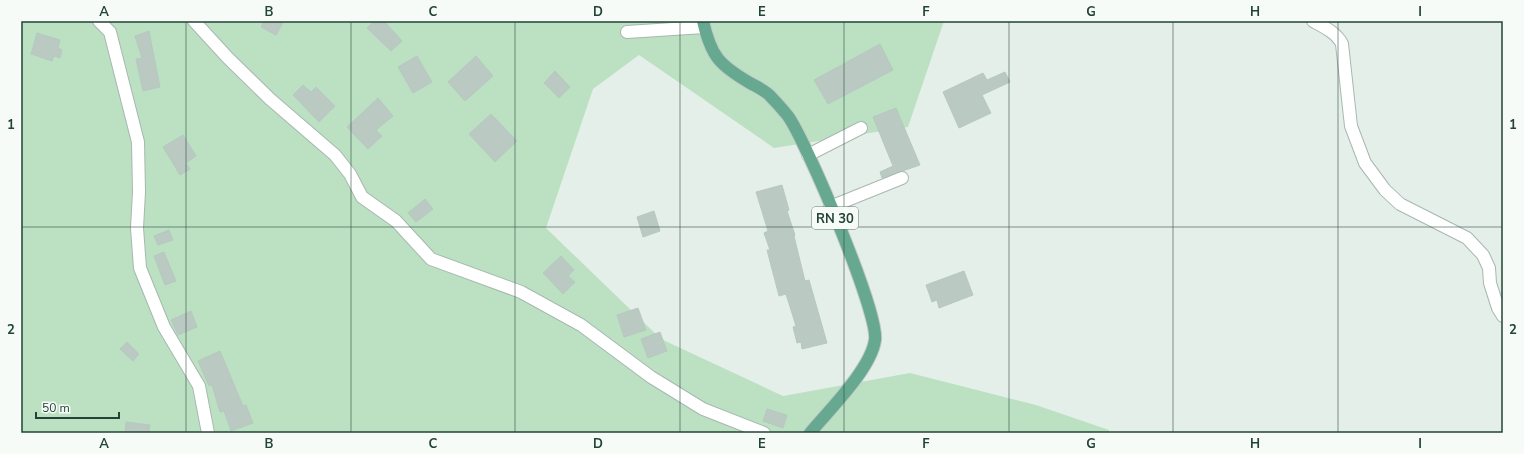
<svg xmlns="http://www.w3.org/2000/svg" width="1524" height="454" font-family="'Nunito Sans',sans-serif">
	<rect width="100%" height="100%" fill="#e5efe9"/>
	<!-- green -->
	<polygon fill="#bce1c2" points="21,21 944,21 908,127 774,148 639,55 593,89 546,228 661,339 783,396 910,373 1036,405 1109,430 1109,433 21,433"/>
	<!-- building -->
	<g fill="#bacac2" stroke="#b6c9bf">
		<polygon points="264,21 284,21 276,35 261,27"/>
		<polygon points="374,21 384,21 402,41 391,51 367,28"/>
		<polygon points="149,31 160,87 143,91 136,59 142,58 135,36"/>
		<polygon points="37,33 60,40 58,48 62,50 60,58 54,56 52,61 31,54"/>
		<polygon points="880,44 893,70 828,104 814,80"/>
		<polygon points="417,56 432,82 413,93 398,67"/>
		<polygon points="476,56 493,76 465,101 448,82"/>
		<polygon points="555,71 570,87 559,98 544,83"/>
		<polygon points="1005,72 1010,82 982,95 991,113 959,128 943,92 983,73 987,80"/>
		<polygon points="303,85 311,92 316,87 335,106 319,122 293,95"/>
		<polygon points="378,98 393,116 376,130 382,136 368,149 347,127"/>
		<polygon points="896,108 920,165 882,178 880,172 893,166 873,117"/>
		<polygon points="491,114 517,141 495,162 469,134"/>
		<polygon points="183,135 196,156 186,163 190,169 180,175 163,147"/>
		<polygon points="782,185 789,210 787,211 795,235 794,236 805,281 809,280 827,343 802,349 801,342 797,343 793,327 796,326 786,294 779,296 767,250 770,250 764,233 768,231 756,192"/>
		<polygon points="425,199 433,209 416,222 408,213"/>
		<polygon points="654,211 660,231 643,237 637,217"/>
		<polygon points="169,230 173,240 158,245 154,236"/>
		<polygon points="164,252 176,281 165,285 154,256"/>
		<polygon points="561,256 574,270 568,276 575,282 563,294 543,273"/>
		<polygon points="964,271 973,295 939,308 937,300 932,302 926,285"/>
		<polygon points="638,308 646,330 624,337 617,315"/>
		<polygon points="191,311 197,327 178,335 171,320"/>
		<polygon points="660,332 667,351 648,358 641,339"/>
		<polygon points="127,342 139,354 133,361 120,349"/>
		<polygon points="220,351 243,406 246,405 253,423 231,431 224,411 220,412 212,385 209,386 198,361"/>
		<polygon points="767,409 787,415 783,428 763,421"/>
		<polygon points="126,422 150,425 149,433 125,433"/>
	</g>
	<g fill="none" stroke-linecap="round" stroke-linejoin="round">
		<defs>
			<g id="street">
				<polyline points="99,21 110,32 138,142 139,192 137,228 140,268 164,327 199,386 208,433"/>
				<polyline points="194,21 228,58 270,99 335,155 350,174 362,197 396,221 431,259 521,292 581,325 651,377 703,409 764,433"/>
				<path d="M1313 21C1324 27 1337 33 1342 44L1351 126 1365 163 1385 190 1400 204 1467 238 1483 255 1489 268 1490 283 1498 308 1503 316"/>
				<polyline points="627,32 704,27"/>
				<polyline points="808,155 861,128"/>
				<polyline points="830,207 902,178"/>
			</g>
			<path id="primary" d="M703 21C711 56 719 65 750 83 757 87 767 91 772 98 778 104 783 110 788 116 807 143 879 313 875 340 871 369 829 410 810 433"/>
		</defs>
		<!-- street casing -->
		<use href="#street" stroke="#a7b8b0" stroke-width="14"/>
		<!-- primary casing -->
		<use href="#primary" stroke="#c1cac7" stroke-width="14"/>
		<!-- street -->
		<use href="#street" stroke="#fff" stroke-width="12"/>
		<!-- primary -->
		<use href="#primary" stroke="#66a890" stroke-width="12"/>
	</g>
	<!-- grid -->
	<path fill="none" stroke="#224336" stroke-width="1" stroke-opacity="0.55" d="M186 21V433M351 21V433M515 21V433M680 21V433M844 21V433M1009 21V433M1173 21V433M1338 21V433M21 227H1503"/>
	<g text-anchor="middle" stroke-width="3.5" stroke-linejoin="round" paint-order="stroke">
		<!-- shield labels -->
		<rect fill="#f6fbf8" stroke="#627a70" stroke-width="1" x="812" y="207" width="46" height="22" rx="3"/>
		<g font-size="13" font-weight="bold" fill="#224336">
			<text x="835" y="223">RN 30</text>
		</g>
	</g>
	<!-- border -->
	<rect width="1524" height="454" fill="none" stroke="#f6fbf8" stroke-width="44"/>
	<!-- scale -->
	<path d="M36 412v6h83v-6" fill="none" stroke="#224336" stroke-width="2"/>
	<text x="42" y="412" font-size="12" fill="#224336" stroke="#f6fbf8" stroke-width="3" paint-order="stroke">50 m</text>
	<rect x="22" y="22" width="1480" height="410" fill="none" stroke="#224336" stroke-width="1.5"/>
	<g font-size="13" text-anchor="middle" font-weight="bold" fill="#224336">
		<text x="104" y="16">A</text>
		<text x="269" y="16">B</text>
		<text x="433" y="16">C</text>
		<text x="598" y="16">D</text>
		<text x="762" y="16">E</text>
		<text x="926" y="16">F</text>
		<text x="1091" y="16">G</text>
		<text x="1255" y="16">H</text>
		<text x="1420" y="16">I</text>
		<text x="11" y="129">1</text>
		<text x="1513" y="129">1</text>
		<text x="11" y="334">2</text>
		<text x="1513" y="334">2</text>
		<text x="104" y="448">A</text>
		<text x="269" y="448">B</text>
		<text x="433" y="448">C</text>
		<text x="598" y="448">D</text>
		<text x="762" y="448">E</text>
		<text x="926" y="448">F</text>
		<text x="1091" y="448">G</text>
		<text x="1255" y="448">H</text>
		<text x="1420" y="448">I</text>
	</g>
</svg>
